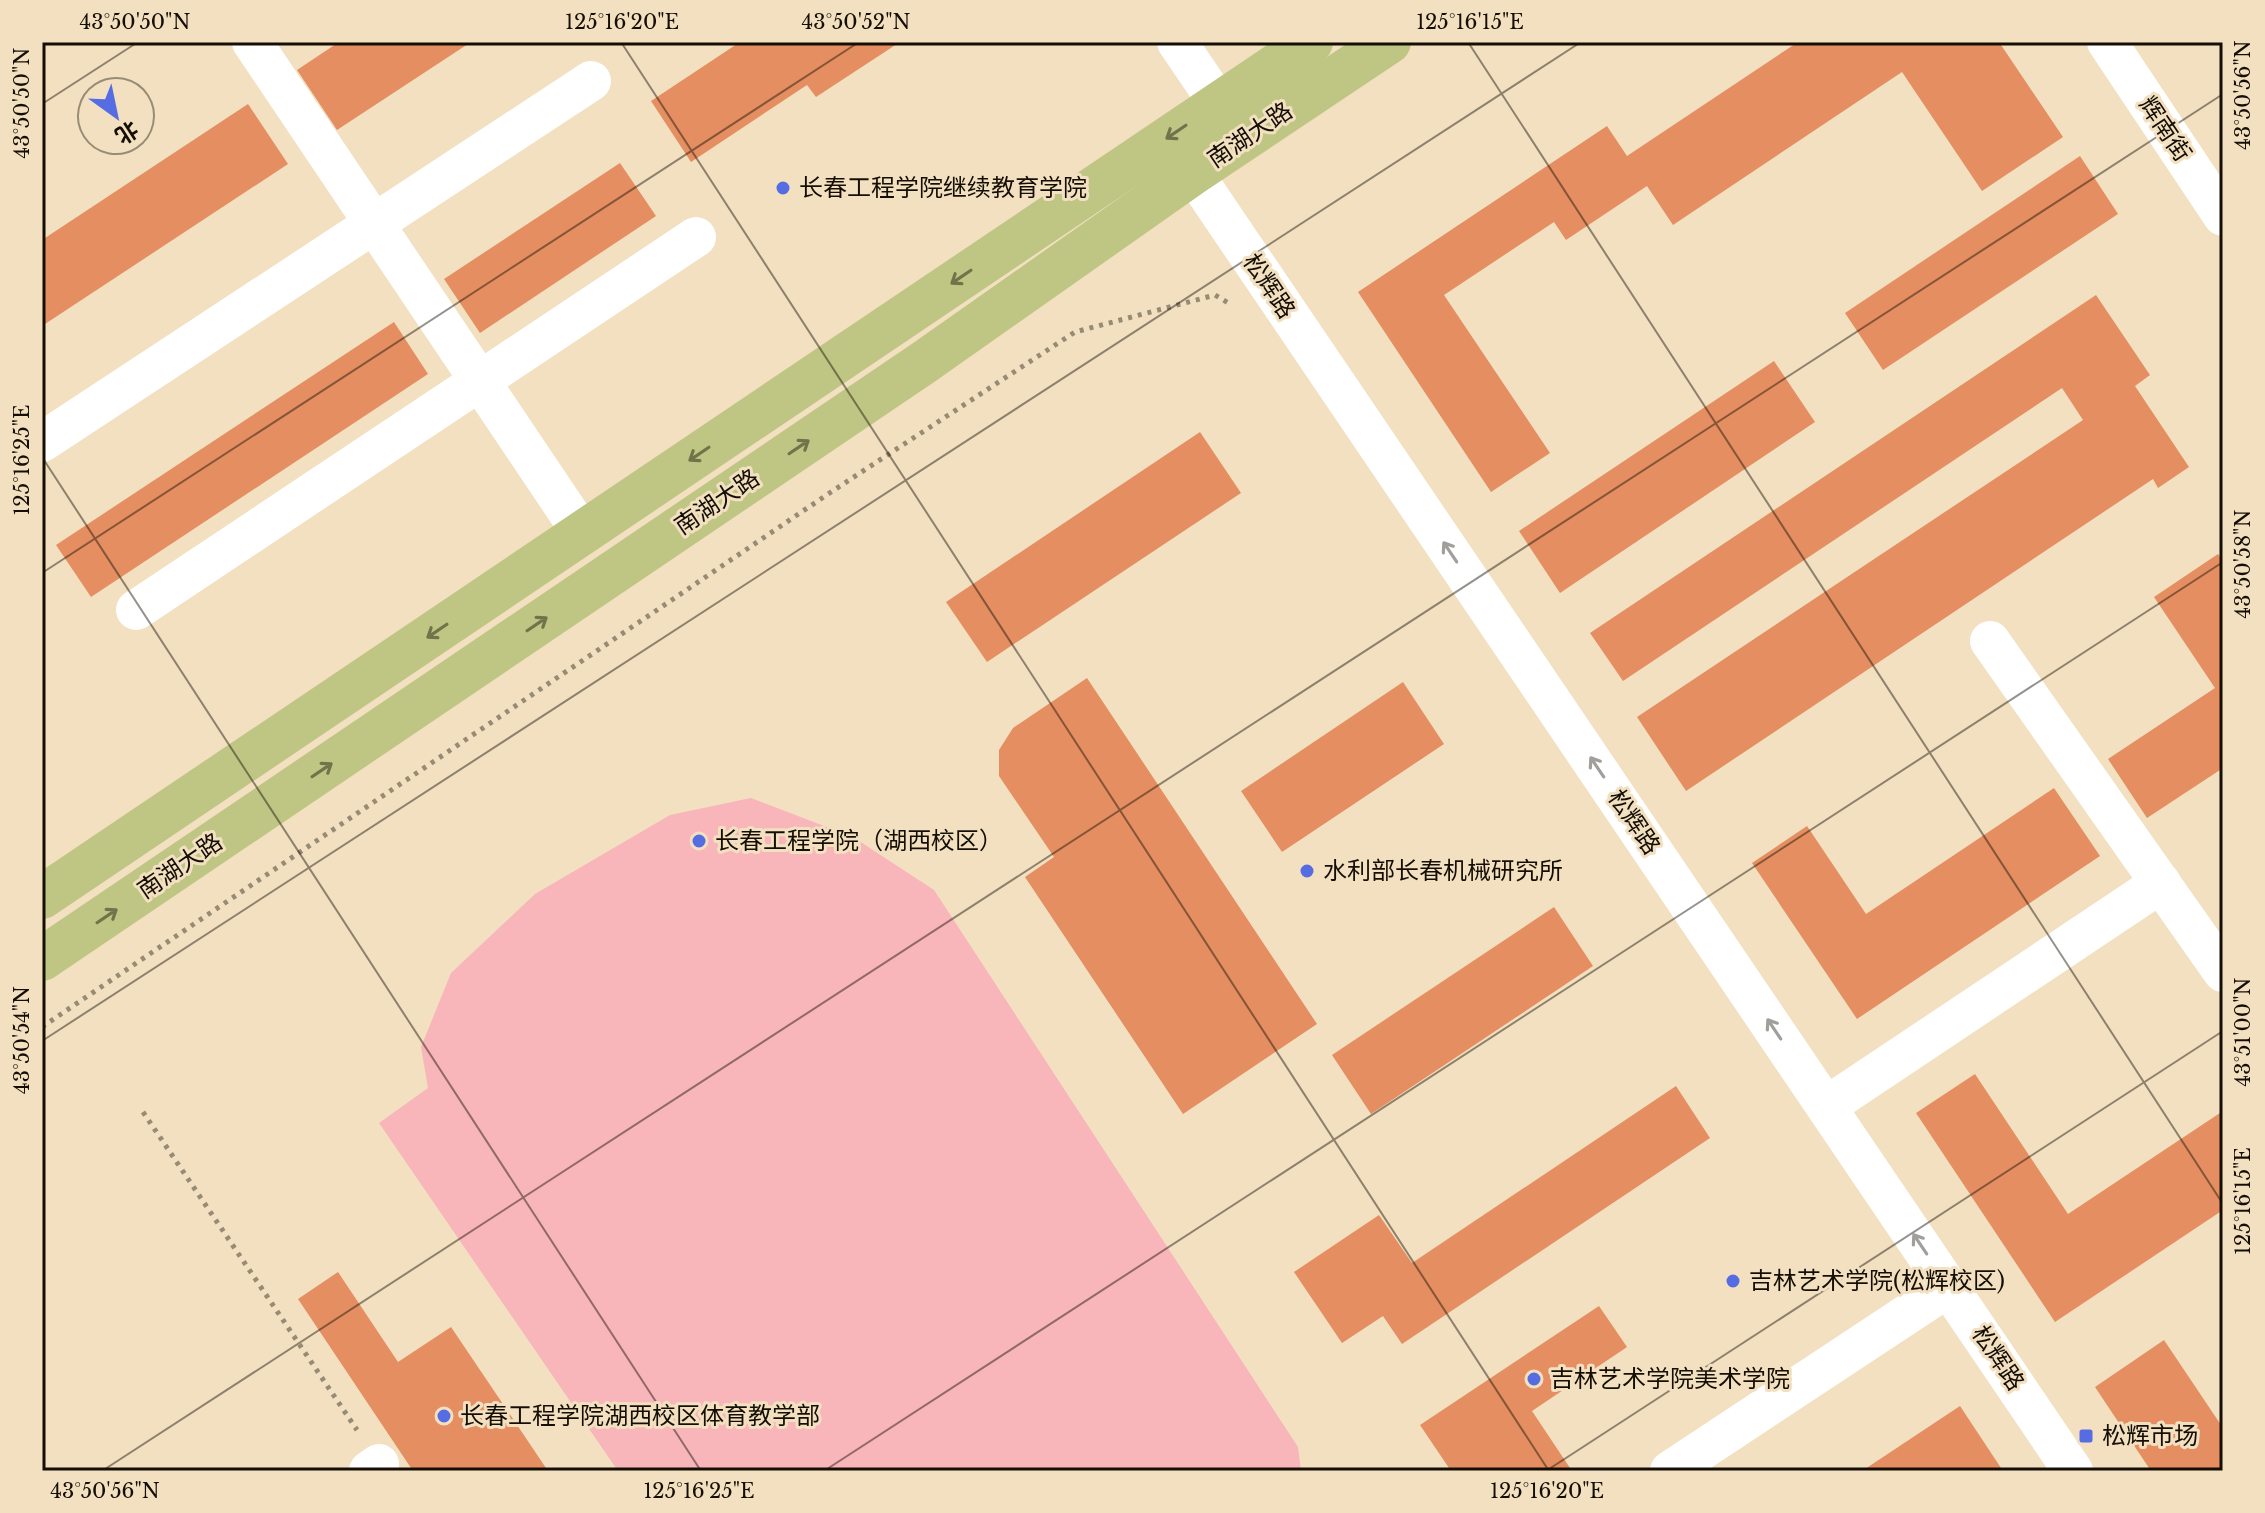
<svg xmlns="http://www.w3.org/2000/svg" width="2265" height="1513" font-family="'Libre Baskerville','Noto Sans SC',serif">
	<rect width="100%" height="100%" fill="#f2e0c1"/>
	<!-- green -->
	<polygon fill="#f8b5ba" points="751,798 853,837 934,890 1298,1447 1301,1471 618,1471 379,1123 428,1088 421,1047 451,973 535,894 670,815"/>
	<!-- building -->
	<g fill="#e48e61">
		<polygon points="339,42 471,42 337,130 297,70"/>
		<polygon points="740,42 900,42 816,97 807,85 691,162 651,101"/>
		<polygon points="1798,42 1999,42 2063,137 1982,191 1902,72 1673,225 1647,186 1566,240 1554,222 1444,295 1550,453 1491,492 1358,292 1607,126 1627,156"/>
		<polygon points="248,104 288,164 42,326 42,240"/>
		<polygon points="2080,156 2118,214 1883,370 1845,313"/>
		<polygon points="620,163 656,216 480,333 444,279"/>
		<polygon points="2096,295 2150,375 2135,386 2189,467 2158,488 2153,479 1686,791 1637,717 2083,420 2062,388 1623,681 1590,633"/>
		<polygon points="394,322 428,374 91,597 56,545"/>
		<polygon points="1774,361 1815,422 1560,593 1519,531"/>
		<polygon points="1200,432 1241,493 987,662 946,602"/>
		<polygon points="2218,554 2223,561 2223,768 2147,818 2108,759 2215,688 2154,597"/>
		<polygon points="1087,678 1317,1024 1183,1114 1025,877 1054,857 999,776 999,750 1013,728"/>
		<polygon points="1403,682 1444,744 1282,852 1241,791"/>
		<polygon points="2054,788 2100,856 1857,1019 1752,863 1807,826 1866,914"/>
		<polygon points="1554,907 1593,966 1371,1114 1332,1055"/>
		<polygon points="1975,1074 2068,1214 2223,1111 2223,1210 2055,1322 1916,1113"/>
		<polygon points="1676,1086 1710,1138 1402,1344 1383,1316 1342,1343 1294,1272 1379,1215 1412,1263"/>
		<polygon points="338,1272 398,1362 451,1327 548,1471 413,1471 298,1299"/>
		<polygon points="1599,1306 1627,1347 1532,1411 1572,1471 1451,1471 1420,1425"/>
		<polygon points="2164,1340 2223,1428 2223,1471 2151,1471 2095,1387"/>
		<polygon points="1960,1406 2003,1471 1862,1471"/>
	</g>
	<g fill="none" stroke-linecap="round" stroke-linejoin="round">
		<!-- path -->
		<g stroke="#988b74" stroke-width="5" stroke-dasharray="4 6" stroke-linecap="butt">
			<polyline points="42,1027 831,492 1075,332 1215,295 1230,304"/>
			<polyline points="143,1112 357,1430"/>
		</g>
		<!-- minor -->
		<g stroke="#fff" stroke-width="40">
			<polyline points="252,42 582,533"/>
			<polyline points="1177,42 1219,104"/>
			<polyline points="2107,42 2223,216"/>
			<polyline points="1193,173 2073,1471"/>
			<polyline points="42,442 591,81"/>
			<polyline points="136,610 696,237"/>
			<polyline points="1990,641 2223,972"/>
			<polyline points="1827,1106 2161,883"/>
			<polyline points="369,1471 379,1464"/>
			<polyline points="1670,1471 1950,1286"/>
		</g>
		<!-- major -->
		<g stroke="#bfc684" stroke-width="44">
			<polyline points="42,897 1311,42"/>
			<polyline points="42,959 923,363 1193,173 1389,42"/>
		</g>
	</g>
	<!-- one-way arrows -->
	<defs><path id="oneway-shaft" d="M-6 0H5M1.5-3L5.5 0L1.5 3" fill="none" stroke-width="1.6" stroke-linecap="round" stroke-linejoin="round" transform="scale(2)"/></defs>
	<g stroke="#72734a">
		<use href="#oneway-shaft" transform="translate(1176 132) rotate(146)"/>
		<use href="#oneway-shaft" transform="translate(961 277) rotate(146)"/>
		<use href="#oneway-shaft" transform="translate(799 447) rotate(-34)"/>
		<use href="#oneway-shaft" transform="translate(699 454) rotate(146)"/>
		<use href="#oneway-shaft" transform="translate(537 624) rotate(-34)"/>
		<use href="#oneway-shaft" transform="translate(437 631) rotate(146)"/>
		<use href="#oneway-shaft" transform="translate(322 770) rotate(-34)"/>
		<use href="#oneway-shaft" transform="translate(107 916) rotate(-34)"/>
	</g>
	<g stroke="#a19f9b">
		<use href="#oneway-shaft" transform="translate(1450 552) rotate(-124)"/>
		<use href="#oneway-shaft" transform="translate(1597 767) rotate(-124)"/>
		<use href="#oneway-shaft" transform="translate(1774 1029) rotate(-124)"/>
		<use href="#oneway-shaft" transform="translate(1920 1244) rotate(-124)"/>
	</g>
	<!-- ticks -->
	<path fill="none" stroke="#140e04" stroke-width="2" stroke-opacity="0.45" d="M621 42 1549 1471M1468 42 2223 1204M42 104 138 42M42 457 701 1471M42 573 859 42M42 1041 1581 42M102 1471 2223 94M824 1471 2223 562M1546 1471 2223 1031"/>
	<!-- markers -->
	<g fill="#566ce2" stroke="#f2e0c1" stroke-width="3">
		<circle cx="783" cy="188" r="8"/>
		<circle cx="699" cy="841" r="8"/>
		<circle cx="1307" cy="871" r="8"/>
		<circle cx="1733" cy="1281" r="8"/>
		<circle cx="1534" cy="1379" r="8"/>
		<circle cx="444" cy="1416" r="8"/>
		<rect x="2078" y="1428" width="16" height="16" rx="4"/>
	</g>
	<g text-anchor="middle" stroke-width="6" stroke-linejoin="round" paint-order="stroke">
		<!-- street labels -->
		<g font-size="24" fill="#140e04" stroke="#f2e0c1">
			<text transform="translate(2165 129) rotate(56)" y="8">辉南街</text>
			<text transform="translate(1250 135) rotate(-34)" y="8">南湖大路</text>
			<text transform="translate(1269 286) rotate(56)" y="8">松辉路</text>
			<text transform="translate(717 502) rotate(-34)" y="8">南湖大路</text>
			<text transform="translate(1634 822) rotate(56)" y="8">松辉路</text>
			<text transform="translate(180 866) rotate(-34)" y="8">南湖大路</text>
			<text transform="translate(1998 1358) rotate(56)" y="8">松辉路</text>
		</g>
		<!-- poi labels -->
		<g font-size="24" fill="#140e04" stroke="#f2e0c1" text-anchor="start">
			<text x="799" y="196">长春工程学院继续教育学院</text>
			<text x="715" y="849">长春工程学院（湖西校区）</text>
			<text x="1323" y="879">水利部长春机械研究所</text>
			<text x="1749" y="1289">吉林艺术学院(松辉校区)</text>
			<text x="1550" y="1387">吉林艺术学院美术学院</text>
			<text x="460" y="1424">长春工程学院湖西校区体育教学部</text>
			<text x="2102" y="1444">松辉市场</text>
		</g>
	</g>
	<!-- border -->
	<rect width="2265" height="1513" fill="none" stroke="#f2e0c1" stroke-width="88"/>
	<!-- north arrow -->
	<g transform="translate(116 116) rotate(147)"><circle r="38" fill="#f2e0c1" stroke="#998c75" stroke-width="2"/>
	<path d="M0-6L14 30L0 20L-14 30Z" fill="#566ce2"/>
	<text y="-12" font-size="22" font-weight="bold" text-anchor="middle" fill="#140e04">北</text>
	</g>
	<rect x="44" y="44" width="2177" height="1425" fill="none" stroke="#140e04" stroke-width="3"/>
	<g font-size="20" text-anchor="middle" fill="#140e04">
		<text x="135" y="29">43°50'50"N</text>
		<text x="622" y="29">125°16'20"E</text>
		<text x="856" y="29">43°50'52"N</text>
		<text x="1470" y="29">125°16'15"E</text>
		<text transform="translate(2243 95) rotate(-90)" y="7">43°50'56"N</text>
		<text transform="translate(22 103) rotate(-90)" y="7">43°50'50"N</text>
		<text transform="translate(22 460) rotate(-90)" y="7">125°16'25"E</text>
		<text transform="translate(2243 564) rotate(-90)" y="7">43°50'58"N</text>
		<text transform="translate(2243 1032) rotate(-90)" y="7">43°51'00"N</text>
		<text transform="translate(22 1040) rotate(-90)" y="7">43°50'54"N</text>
		<text transform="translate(2243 1201) rotate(-90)" y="7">125°16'15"E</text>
		<text x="105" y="1498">43°50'56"N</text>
		<text x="699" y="1498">125°16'25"E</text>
		<text x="1547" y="1498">125°16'20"E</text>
	</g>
</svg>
